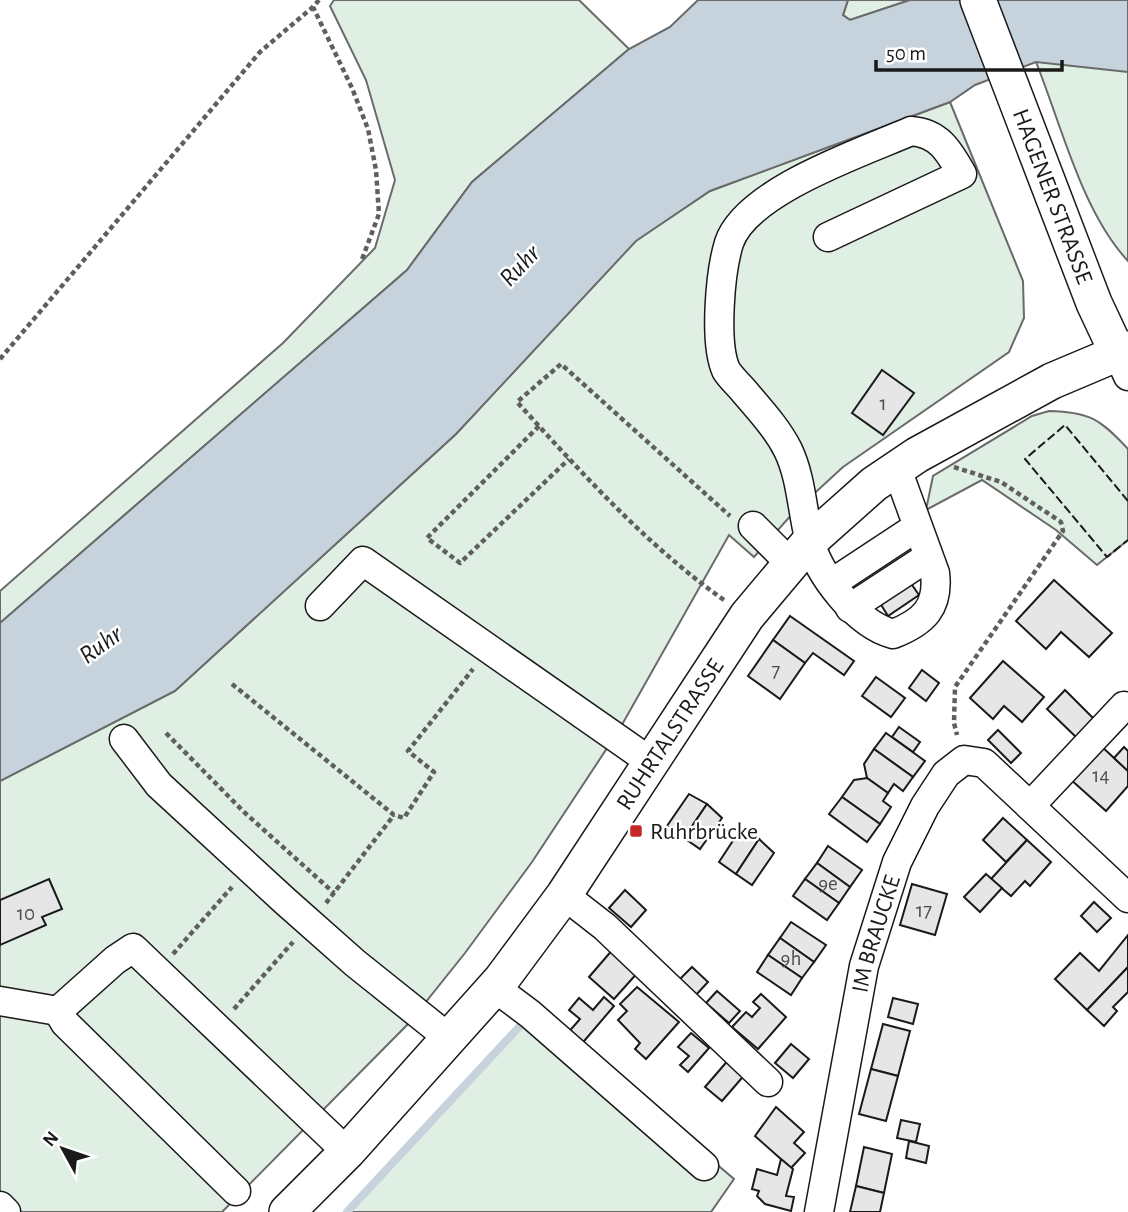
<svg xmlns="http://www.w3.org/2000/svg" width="1128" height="1212" font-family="'Alegreya Sans',sans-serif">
	<rect width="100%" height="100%" fill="#fff"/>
	<!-- green -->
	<g fill="#e0efe3" stroke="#6a6a6a" stroke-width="2">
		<polygon points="334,0 579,0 629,49 472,182 407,270 0,623 0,591 283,343 375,248 395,180 366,80 330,6"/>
		<polygon points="848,0 910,0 850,20 843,15"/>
		<path d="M1128 0V261C1082 212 1061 124 1036 62Z"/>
		<polygon points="950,102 1023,281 1024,318 1009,352 843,467 793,513 754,557 729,535 619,730 532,862 465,953 409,1023 222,1212 0,1212 0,781 175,691 456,434 635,241 710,191"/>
		<path d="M1049 411C1090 412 1100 419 1128 449V540L1097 565 1056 530 982 480 926 510 933 476 1032 416Z"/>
		<polygon points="534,1009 734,1179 711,1212 345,1212 432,1124"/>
	</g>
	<!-- water -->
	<polygon fill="#c6d2dc" stroke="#6a6a6a" stroke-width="2" points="698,0 848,0 843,15 850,20 910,0 1128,0 1128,72 1036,62 975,85 950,102 710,191 636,241 456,434 175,691 0,781 0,623 407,270 472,182 629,49 670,27"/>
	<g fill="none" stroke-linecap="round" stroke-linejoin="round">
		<!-- stream -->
		<polyline stroke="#c6d2dc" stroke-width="8" points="347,1212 519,1027"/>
	</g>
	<!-- building -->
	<g fill="#e6e6e6" stroke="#1a1a1a" stroke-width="2">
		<polygon points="882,370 914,393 883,435 852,413"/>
		<polygon points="1054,580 1112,633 1089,657 1061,632 1046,649 1016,621"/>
		<polygon points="910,582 919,595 888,616 880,603"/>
		<polygon points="790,616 854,661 844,675 813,653 805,663 773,640"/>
		<polygon points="773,640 805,663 780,699 748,676"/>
		<polygon points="1003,661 1044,697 1022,722 1004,706 993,719 970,698"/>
		<polygon points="922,670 939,683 926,701 909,688"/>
		<polygon points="876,677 905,698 891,717 862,696"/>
		<polygon points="1065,690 1095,720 1077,738 1047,709"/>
		<polygon points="899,727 920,742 913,752 892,737"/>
		<polygon points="998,730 1021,753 1011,763 988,740"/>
		<polygon points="886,733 925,761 913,777 874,749"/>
		<polygon points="1100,745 1128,771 1128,786 1106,811 1070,779"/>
		<polygon points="1124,747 1128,751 1128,771 1114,758"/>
		<polygon points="874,749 913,777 903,791 894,784 888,793 867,778 864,764"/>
		<polygon points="867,778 888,793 883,801 891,807 880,824 842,797 854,780"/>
		<polygon points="689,794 707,804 684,838 667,826"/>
		<polygon points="842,797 880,824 867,842 829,814"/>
		<polygon points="707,804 722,818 700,849 684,838"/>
		<polygon points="1003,818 1027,840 1006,862 983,840"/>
		<polygon points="740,830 759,839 736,874 719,862"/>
		<polygon points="759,839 774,853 752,885 736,874"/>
		<polygon points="1027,840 1051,862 1030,886 1025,881 1011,896 991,879"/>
		<polygon points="828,846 862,870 850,887 817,863"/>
		<polygon points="817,863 850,887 839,903 805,879"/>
		<polygon points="986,874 1002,888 980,912 964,897"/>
		<polygon points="49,879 62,909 42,917 46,925 0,945 0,900"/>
		<polygon points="805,879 839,903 827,920 793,896"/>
		<polygon points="912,884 947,894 935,935 900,925"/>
		<polygon points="625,890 646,910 631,927 609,908"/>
		<polygon points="1094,902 1111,918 1097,932 1081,916"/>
		<polygon points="791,922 826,945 814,962 780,938"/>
		<polygon points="1128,935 1128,967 1087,1010 1055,979 1080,953 1099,971"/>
		<polygon points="780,938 814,962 802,978 768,955"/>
		<polygon points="614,948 640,970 614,999 589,977"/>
		<polygon points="768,955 802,978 791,995 757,972"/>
		<polygon points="692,967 708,982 695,996 679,980"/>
		<polygon points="1128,967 1128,992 1113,1007 1117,1011 1104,1026 1087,1010"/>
		<polygon points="637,987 679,1022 646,1059 635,1049 640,1043 618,1020 627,1011 620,1004"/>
		<polygon points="717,991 740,1011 729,1023 706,1003"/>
		<polygon points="761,994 786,1017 758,1049 732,1027 746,1012 752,1017 760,1008 753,1002"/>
		<polygon points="604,997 614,1006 579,1047 565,1036 580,1019 569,1010 579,998 593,1010"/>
		<polygon points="893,998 918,1004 913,1024 888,1017"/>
		<polygon points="883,1024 910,1031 898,1076 871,1069"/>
		<polygon points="691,1033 709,1048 688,1072 680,1065 689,1056 678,1047"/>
		<polygon points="791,1044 809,1059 793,1078 775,1063"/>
		<polygon points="730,1058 747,1072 722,1101 705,1087"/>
		<polygon points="871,1069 898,1076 886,1121 859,1114"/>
		<polygon points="776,1107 804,1132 794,1143 805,1153 791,1168 755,1136"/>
		<polygon points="901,1120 920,1124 916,1142 897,1138"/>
		<polygon points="909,1141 929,1146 926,1163 906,1158"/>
		<polygon points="864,1147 892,1154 884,1193 856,1186"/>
		<polygon points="781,1159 793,1169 786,1196 794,1197 791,1211 765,1204 757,1196 759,1191 752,1189 757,1169 777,1175"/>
		<polygon points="856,1186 884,1193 880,1212 850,1212"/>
	</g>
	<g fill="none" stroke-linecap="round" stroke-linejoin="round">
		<defs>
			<g id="minor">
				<path d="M828 237 962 174C949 151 939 133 911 131 863 152 746 191 729 243 720 272 714 343 726 370 730 377 738 384 743 390 759 409 777 428 788 450 801 477 802 509 809 538 818 575 857 624 893 634 924 622 939 607 935 573L897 469"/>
				<polyline points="1117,352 1128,376"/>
				<polyline points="753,526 790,563"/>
				<polyline points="832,583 917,527"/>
				<polyline points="320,606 363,561 651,762"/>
				<polyline points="850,608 928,557"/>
				<polyline points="124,739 159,785 285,901 355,963 450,1039"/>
				<polyline points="1030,806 1124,706"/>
				<polyline points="564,895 605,927 768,1082"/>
				<polyline points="494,987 530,1014 704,1166"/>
				<polyline points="0,1001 58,1011"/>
				<polyline points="236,1191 65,1023 58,1011 115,960 133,948 347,1152"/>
				<polyline points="0,1206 6,1212"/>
				<path id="s1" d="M819 1212 864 966 897 862 925 806 946 774 964 760 984 763 1128 898"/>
			</g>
			<g id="major">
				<path id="s2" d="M978 0 1094 303 1117 352"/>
				<path id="s3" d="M287 1212 347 1152 501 980 564 895 747 616 810 541 874 484 917 455 1052 381 1128 349"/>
			</g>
		</defs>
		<!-- minor casing -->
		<use href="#minor" stroke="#1a1a1a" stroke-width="31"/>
		<!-- major casing -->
		<use href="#major" stroke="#1a1a1a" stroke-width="38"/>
		<!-- path -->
		<g stroke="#5f5f5f" stroke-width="4.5" stroke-dasharray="5 3.5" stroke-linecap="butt">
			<polyline points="319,0 313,7 352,88 368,129 376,170 379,214 361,262"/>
			<polyline points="0,359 260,52 313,7"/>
			<polyline points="539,426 427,538 460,563 569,459"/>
			<polyline points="954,467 1001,482 1061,522 1063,531 955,687 954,723 957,735"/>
			<path d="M724 600C646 545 581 472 517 402L561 364 730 516"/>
			<polyline points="232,684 394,815 404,818 434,772 408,751 473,669"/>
			<polyline points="166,733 244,812 334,893"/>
			<polyline points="326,903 394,815"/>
			<polyline points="173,954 232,887"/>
			<polyline points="234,1009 293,942"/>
		</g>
		<!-- minor -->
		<use href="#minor" stroke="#fff" stroke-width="28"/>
		<!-- major -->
		<use href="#major" stroke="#fff" stroke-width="35"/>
		<!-- fence -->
		<polyline stroke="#1a1a1a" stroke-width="2" stroke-dasharray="9 3.5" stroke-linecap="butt" points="1128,501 1065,425 1025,459 1107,557 1128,540"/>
	</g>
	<!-- markers -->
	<rect fill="#c62828" stroke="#fff" stroke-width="2.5" x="629" y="824" width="14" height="14" rx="3.5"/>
	<g text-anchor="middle" stroke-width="5" stroke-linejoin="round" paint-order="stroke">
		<!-- number labels -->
		<g font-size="21" fill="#4d4d4d">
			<text x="883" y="410">1</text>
			<text x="776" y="677">7</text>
			<text x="1101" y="782">14</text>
			<text x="828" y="890">9e</text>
			<text x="924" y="917">17</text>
			<text x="26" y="920">10</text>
			<text x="791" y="965">9h</text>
		</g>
		<!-- street labels -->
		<g font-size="24" fill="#1a1a1a" stroke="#fff">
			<text dy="8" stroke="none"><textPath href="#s2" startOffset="210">HAGENER STRASSE</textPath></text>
			<text dy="8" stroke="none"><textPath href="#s3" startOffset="614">RUHRTALSTRASSE</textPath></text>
			<text dy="8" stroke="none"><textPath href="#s1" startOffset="284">IM BRAUCKE</textPath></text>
		</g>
		<!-- poi labels -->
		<g font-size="24" fill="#1a1a1a" stroke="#fff" text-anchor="start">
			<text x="650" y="839">Ruhrbrücke</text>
		</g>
		<!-- water labels -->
		<g font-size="26" font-style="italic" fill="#1a1a1a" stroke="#fff">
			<text transform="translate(519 265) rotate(-47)" y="9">Ruhr</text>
			<text transform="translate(100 644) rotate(-36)" y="9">Ruhr</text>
		</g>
	</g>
	<!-- north arrow -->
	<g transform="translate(63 1149) rotate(310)" stroke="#ffffff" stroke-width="5" paint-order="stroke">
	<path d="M0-5L12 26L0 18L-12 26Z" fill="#1a1a1a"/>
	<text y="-10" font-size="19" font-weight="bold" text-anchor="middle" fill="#1a1a1a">N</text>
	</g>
	<!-- scale -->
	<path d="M876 60v10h186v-10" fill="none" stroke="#1a1a1a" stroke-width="3.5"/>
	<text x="886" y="60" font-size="21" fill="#1a1a1a" stroke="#ffffff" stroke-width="5" paint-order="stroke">50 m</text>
</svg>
